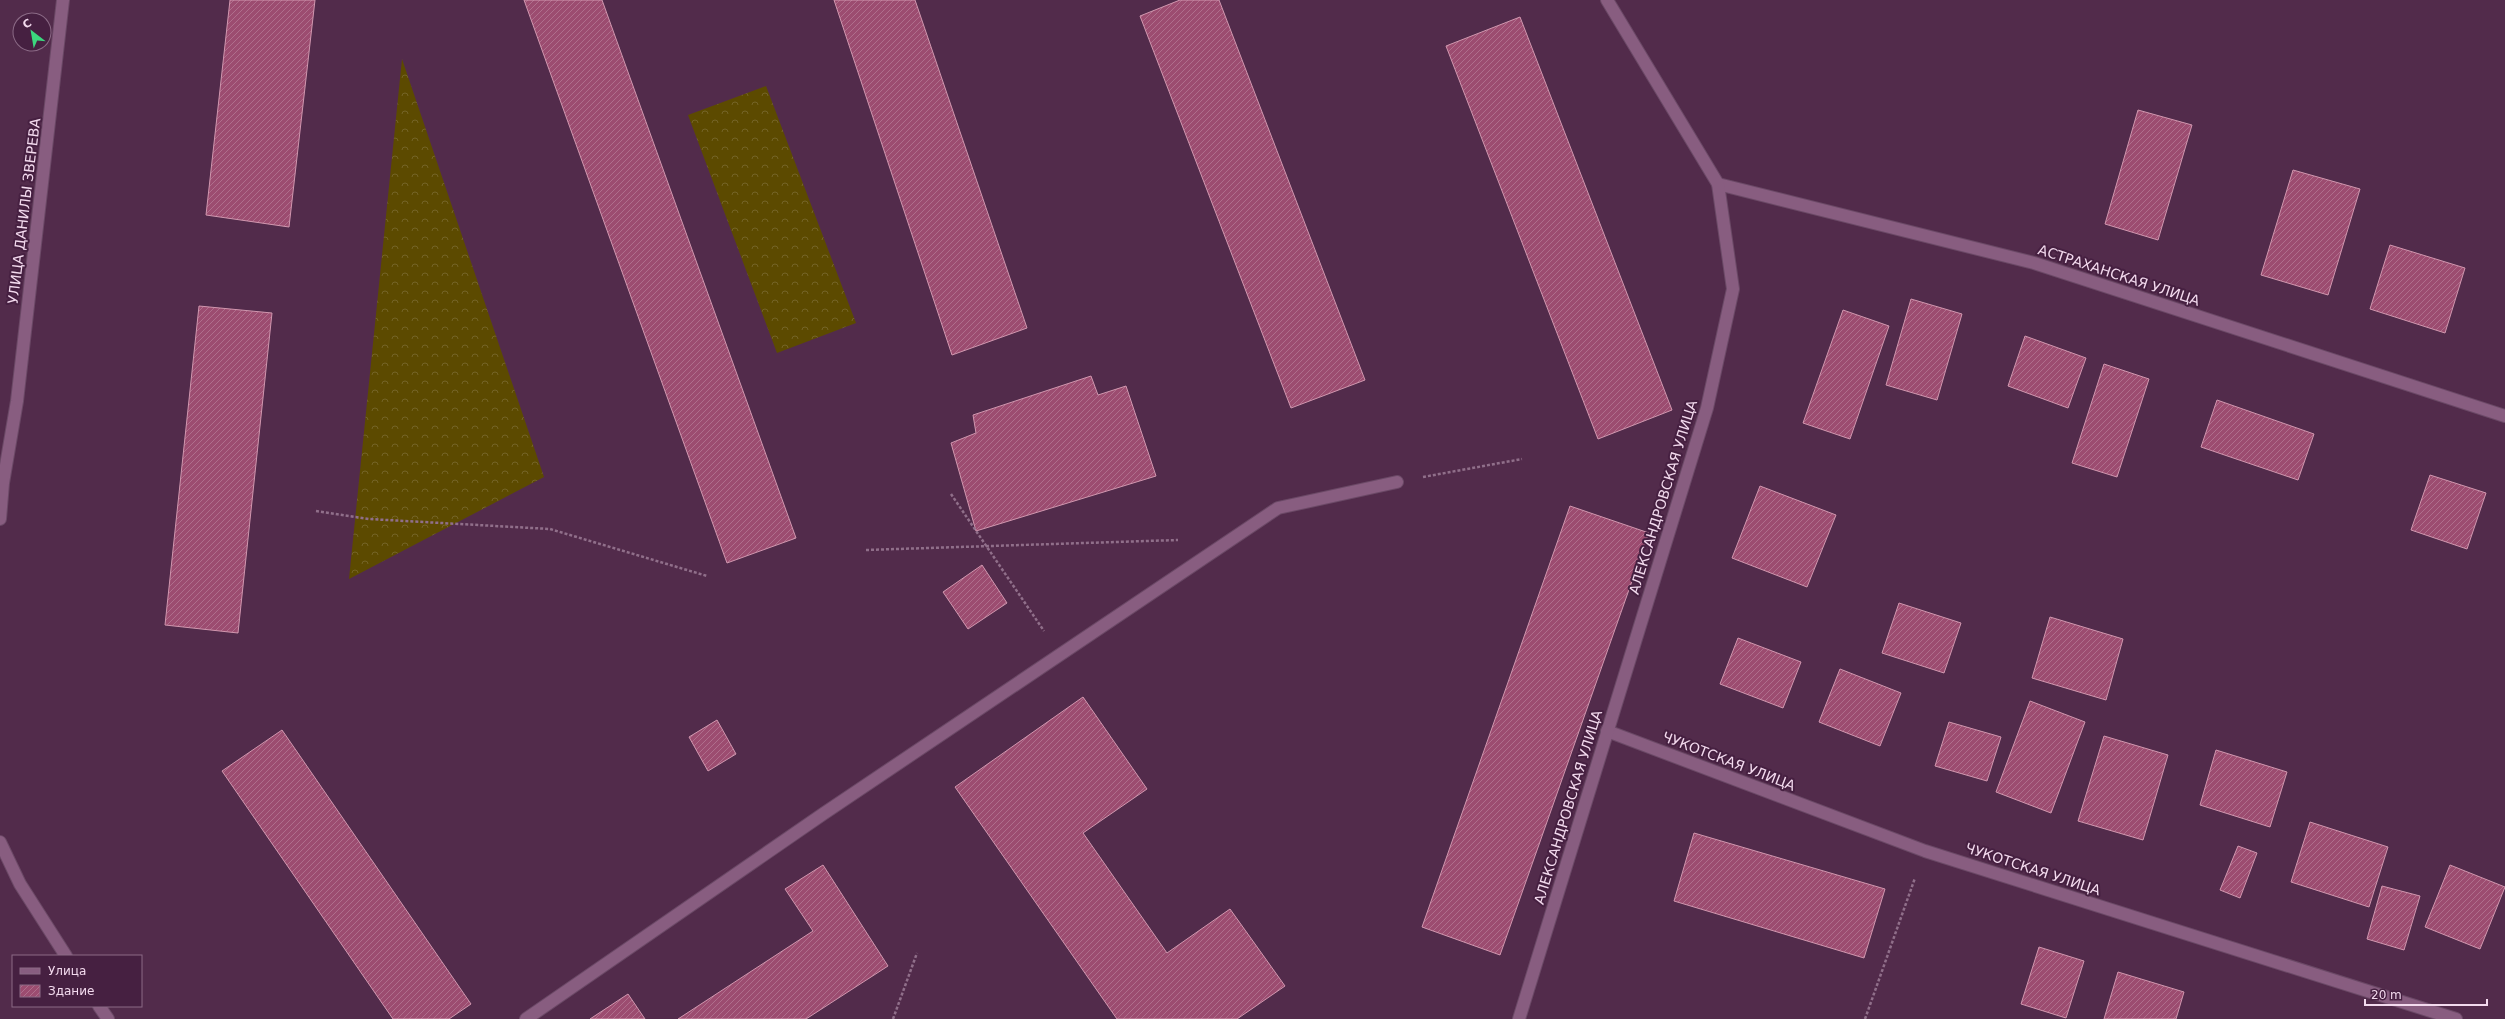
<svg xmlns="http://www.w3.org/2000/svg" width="2505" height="1019" font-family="'DejaVu Sans',sans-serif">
	<defs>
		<pattern id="forest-crowns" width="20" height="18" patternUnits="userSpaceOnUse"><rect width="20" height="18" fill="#5c4a00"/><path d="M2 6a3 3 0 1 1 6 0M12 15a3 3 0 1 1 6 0" fill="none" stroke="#746426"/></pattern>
		<pattern id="building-hatch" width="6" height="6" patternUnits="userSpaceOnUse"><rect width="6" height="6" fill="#9c4c70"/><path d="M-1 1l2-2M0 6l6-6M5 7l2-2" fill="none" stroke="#af6e8c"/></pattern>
	</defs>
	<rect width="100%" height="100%" fill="#522b4b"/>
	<!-- forest -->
	<g fill="url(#forest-crowns)">
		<polygon points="402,59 544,477 349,579"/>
		<polygon points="766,86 856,323 777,353 688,115"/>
	</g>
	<!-- building -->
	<g fill="url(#building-hatch)" stroke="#d197af">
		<polygon points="230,0 315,0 289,227 206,215"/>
		<polygon points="524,0 602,0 796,538 727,563"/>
		<polygon points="834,0 915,0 1027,328 952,355"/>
		<polygon points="1180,0 1219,0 1365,380 1291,408 1140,16"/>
		<polygon points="1520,17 1672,410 1598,439 1446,46"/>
		<polygon points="2138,110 2192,125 2158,240 2105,224"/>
		<polygon points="2293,170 2360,189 2328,295 2261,275"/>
		<polygon points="2390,245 2465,268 2445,333 2370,309"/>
		<polygon points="1911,299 1962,314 1937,400 1886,385"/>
		<polygon points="199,306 272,313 238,633 165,625"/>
		<polygon points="1843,310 1889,326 1850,439 1803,423"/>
		<polygon points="2025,336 2086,358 2068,408 2008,386"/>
		<polygon points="2104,364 2149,379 2117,477 2072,463"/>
		<polygon points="1091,376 1098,395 1126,386 1156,476 976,531 951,443 976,433 973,415"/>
		<polygon points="2217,400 2314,434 2298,480 2201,447"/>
		<polygon points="2430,475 2486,493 2467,549 2411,530"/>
		<polygon points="1760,486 1836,515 1807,587 1732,558"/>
		<polygon points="1570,506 1649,533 1500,955 1422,927"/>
		<polygon points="982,565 1007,603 968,629 943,592"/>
		<polygon points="1899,603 1961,623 1944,673 1882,653"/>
		<polygon points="2050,617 2123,639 2106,700 2032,678"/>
		<polygon points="1738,638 1801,662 1783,708 1720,684"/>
		<polygon points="1840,669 1901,693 1880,746 1819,722"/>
		<polygon points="1083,697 1147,789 1083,833 1167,953 1230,909 1285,986 1237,1019 1117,1019 955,787"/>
		<polygon points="2030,701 2085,722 2051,813 1996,792"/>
		<polygon points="717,720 736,754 708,771 689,737"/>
		<polygon points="1949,722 2001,737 1987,781 1935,766"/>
		<polygon points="282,730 471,1004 449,1019 393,1019 222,771"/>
		<polygon points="2104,736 2168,755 2143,840 2078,821"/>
		<polygon points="2216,750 2287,772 2270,827 2200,805"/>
		<polygon points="2310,822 2388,847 2369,907 2291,882"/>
		<polygon points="1694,833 1885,889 1864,958 1674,901"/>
		<polygon points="2238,846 2257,853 2240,898 2220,890"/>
		<polygon points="823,865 888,966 806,1019 678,1019 813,931 785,889"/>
		<polygon points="2450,865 2505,887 2480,949 2425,927"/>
		<polygon points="2382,886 2420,896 2404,950 2367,939"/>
		<polygon points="2039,947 2084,961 2066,1018 2021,1004"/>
		<polygon points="2118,972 2184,992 2176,1019 2104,1019"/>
		<polygon points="628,994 645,1019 590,1019"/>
	</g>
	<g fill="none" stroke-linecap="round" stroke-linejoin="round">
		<defs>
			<g id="minor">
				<polyline points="1718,184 2034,263 2505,416"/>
				<polyline points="0,519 3,483 17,401 63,0"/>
				<polyline points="1607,731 1925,851 2456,1019"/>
				<polyline points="0,842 20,884 66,956"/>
				<polyline points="99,1006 108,1019"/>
				<polyline points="526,1019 823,814 1278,508 1397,482"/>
				<polyline points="1519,1019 1707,408 1733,289 1718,184 1607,0"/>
			</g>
		</defs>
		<!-- minor casing -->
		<use href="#minor" stroke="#6b4966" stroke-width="14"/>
		<!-- path -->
		<g stroke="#906f8a" stroke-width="2.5" stroke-dasharray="3 2" stroke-linecap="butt">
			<polyline points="1423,477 1522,459"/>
			<polyline points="951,494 1044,631"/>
			<polyline points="316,511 369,519 550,529 707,576"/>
			<polyline points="866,550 1178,540"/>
			<polyline points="893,1019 917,953"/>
			<polyline points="1865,1019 1915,878"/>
		</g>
		<!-- minor -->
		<use href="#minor" stroke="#885d80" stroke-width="12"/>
	</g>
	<g text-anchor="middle" stroke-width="4" stroke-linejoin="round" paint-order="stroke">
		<!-- street labels -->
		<g font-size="14" fill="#f3daee" stroke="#462041">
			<text transform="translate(24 211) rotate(-83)" y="5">УЛИЦА ДАНИЛЫ ЗВЕРЕВА</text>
			<text transform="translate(2119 275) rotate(18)" y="5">АСТРАХАНСКАЯ УЛИЦА</text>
			<text transform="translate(1663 497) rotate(-73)" y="5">АЛЕКСАНДРОВСКАЯ УЛИЦА</text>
			<text transform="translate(1729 761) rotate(21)" y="5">ЧУКОТСКАЯ УЛИЦА</text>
			<text transform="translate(1568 807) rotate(-73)" y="5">АЛЕКСАНДРОВСКАЯ УЛИЦА</text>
			<text transform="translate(2033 869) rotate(18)" y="5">ЧУКОТСКАЯ УЛИЦА</text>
		</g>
	</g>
	<!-- legend -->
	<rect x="12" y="955" width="130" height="52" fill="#462041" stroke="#8b6a86"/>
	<rect x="20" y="968" width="20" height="6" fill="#885d80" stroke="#8b6a86"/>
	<text x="48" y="975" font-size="12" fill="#f3daee">Улица</text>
	<rect x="20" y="985" width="20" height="12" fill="url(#building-hatch)" stroke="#8b6a86"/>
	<text x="48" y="995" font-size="12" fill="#f3daee">Здание</text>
	<!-- north arrow -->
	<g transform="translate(32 32) rotate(329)"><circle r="19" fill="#462041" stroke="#8b6a86"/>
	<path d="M0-3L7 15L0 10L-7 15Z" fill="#3cd77e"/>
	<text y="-6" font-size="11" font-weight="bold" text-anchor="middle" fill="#f3daee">С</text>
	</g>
	<!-- scale -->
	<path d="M2365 999v6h122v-6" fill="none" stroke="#f3daee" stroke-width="2"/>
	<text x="2371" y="999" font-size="12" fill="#f3daee" stroke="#462041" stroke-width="3" paint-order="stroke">20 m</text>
</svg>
